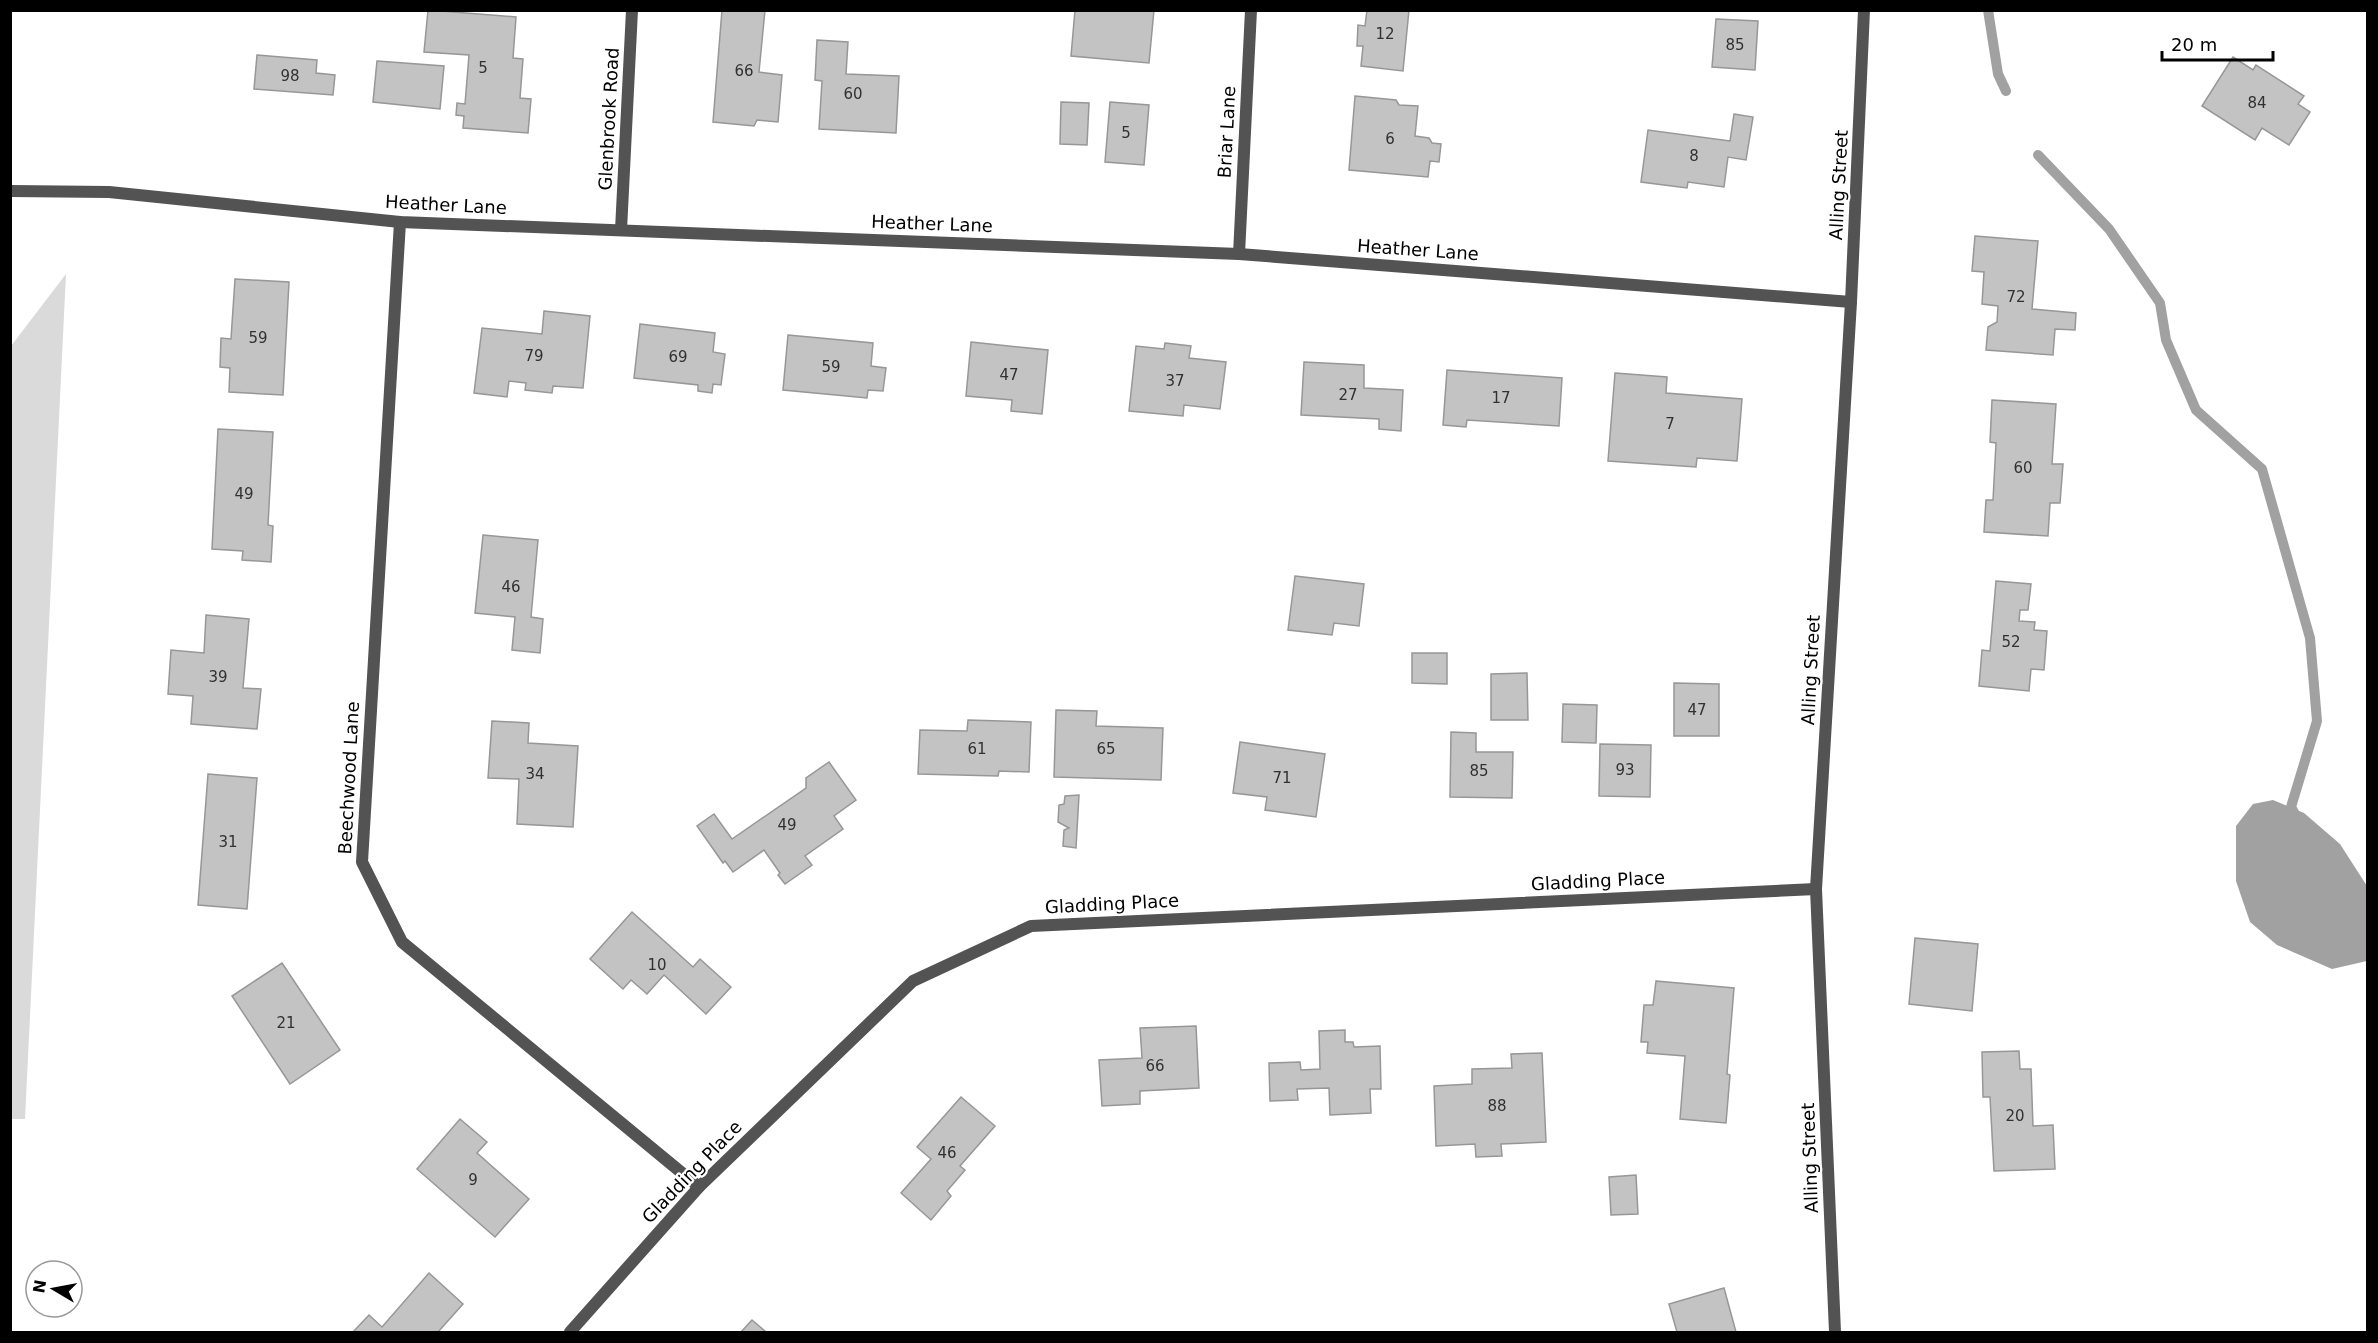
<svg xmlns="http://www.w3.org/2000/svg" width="2378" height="1343" font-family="'DejaVu Sans',sans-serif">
	<rect width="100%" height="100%" fill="#fff"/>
	<!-- green -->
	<polygon fill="#dadada" points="66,274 25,1119 11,1119 11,346"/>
	<!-- water -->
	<polygon fill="#a1a1a1" points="2273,800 2304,813 2340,844 2367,886 2367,961 2332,969 2277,945 2250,922 2236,881 2236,826 2253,804"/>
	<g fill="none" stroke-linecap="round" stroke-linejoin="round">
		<!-- stream -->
		<g stroke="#a1a1a1" stroke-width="10">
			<polyline points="1988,10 1998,74 2006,91"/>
			<polyline points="2038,155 2109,229 2160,303 2166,340 2196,410 2262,469 2310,638 2317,721 2291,807 2297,818"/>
		</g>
	</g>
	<!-- building -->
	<g fill="#c3c3c3" stroke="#979797" stroke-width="1.5">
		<polygon points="428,10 516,17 513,58 523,59 520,98 531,99 528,133 463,128 464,116 456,115 457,103 465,104 469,55 424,52"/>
		<polygon points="722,10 765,10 759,72 782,75 778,122 757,120 754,126 713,122"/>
		<polygon points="1075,10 1154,10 1149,63 1071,56"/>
		<polygon points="1367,10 1409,10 1403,71 1361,66 1363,46 1357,46 1358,25 1365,26"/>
		<polygon points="1716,19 1758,21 1755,70 1712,67"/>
		<polygon points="817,40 848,42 846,74 899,76 896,133 819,129 822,81 815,80"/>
		<polygon points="257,55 317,60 316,73 335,75 333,95 254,89"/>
		<polygon points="2233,57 2253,70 2256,65 2304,96 2298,104 2310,112 2289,145 2262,128 2255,140 2202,106"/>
		<polygon points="377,61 444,66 440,109 373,102"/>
		<polygon points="1355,96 1396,100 1399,105 1418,106 1415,136 1429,138 1432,143 1441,144 1439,162 1430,161 1428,177 1349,170"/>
		<polygon points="1061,102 1089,103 1087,145 1060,144"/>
		<polygon points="1110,102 1149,105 1144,165 1105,162"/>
		<polygon points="1734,114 1753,117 1746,160 1728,157 1724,187 1688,182 1687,188 1641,182 1648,130 1730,141"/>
		<polygon points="1975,236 2038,241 2032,309 2076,313 2075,330 2055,329 2053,355 1986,350 1988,327 1997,322 1998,306 1982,304 1984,272 1972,271"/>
		<polygon points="235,279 289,282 283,395 229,392 230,368 220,367 221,338 231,339"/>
		<polygon points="544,311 590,316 583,388 553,386 552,393 525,390 526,383 509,381 507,397 474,393 482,328 542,334"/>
		<polygon points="640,324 715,333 713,352 725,354 721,385 713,384 712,393 698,391 698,385 634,378"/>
		<polygon points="788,335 873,343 871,366 886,368 883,391 868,390 867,398 783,390"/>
		<polygon points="971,342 1048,350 1042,414 1011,411 1012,400 966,396"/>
		<polygon points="1165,343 1191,346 1189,358 1226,362 1220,409 1184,405 1183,416 1129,411 1136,346 1164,349"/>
		<polygon points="1304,362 1364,365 1364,388 1403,390 1401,431 1379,429 1379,419 1301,415"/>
		<polygon points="1447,370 1562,378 1559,426 1467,420 1466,427 1443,425"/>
		<polygon points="1615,373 1667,377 1666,393 1742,399 1737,461 1697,458 1696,467 1608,461"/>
		<polygon points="1992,400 2056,404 2052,464 2063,464 2060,503 2050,503 2048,536 1984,532 1986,500 1993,500 1996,443 1990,442"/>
		<polygon points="218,429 273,432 268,525 273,526 271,562 242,560 243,551 212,549"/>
		<polygon points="483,535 538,540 531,617 543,619 540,653 512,650 515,617 475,613"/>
		<polygon points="1295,576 1364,584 1359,626 1334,623 1332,635 1288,630"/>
		<polygon points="1996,581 2031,584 2028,610 2020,610 2019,621 2035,622 2034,630 2047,631 2044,670 2031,669 2029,691 1979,686 1982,650 1990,651"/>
		<polygon points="206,615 249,619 243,688 261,689 257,729 191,724 193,696 168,694 171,650 204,653"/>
		<polygon points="1412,653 1447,653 1447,684 1412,683"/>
		<polygon points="1527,673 1528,720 1491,720 1491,674"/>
		<polygon points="1674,683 1719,684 1719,736 1674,736"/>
		<polygon points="1563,704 1597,705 1596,743 1562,742"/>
		<polygon points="1056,710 1097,711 1096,726 1163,728 1161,780 1054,777"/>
		<polygon points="968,720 1031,722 1029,772 999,771 998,776 918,774 920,730 967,731"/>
		<polygon points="492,721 529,723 528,743 578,746 573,827 517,824 519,779 488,778"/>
		<polygon points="1451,732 1476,733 1476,752 1513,752 1512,798 1450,797"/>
		<polygon points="1240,742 1325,754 1316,817 1265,810 1267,797 1233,793"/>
		<polygon points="1600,744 1651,745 1650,797 1599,796"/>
		<polygon points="829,762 856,800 834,816 843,829 805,856 812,865 785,884 778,875 780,873 764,850 733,872 725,861 723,863 697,826 714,814 732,839 806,788 806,778"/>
		<polygon points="208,774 257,778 247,909 198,905"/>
		<polygon points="1079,795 1076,848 1063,846 1064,830 1069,828 1058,822 1059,805 1064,804 1065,796"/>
		<polygon points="632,912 693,967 700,959 731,987 706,1014 664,975 647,994 631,980 623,989 590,959"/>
		<polygon points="1915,938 1978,944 1972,1011 1909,1004"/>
		<polygon points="282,963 340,1050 290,1084 232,996"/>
		<polygon points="1656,981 1734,988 1727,1074 1730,1075 1726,1123 1680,1119 1685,1056 1647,1053 1648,1042 1641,1042 1644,1005 1653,1005"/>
		<polygon points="1196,1026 1199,1088 1140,1091 1140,1104 1102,1106 1099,1060 1142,1058 1140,1028"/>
		<polygon points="1345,1030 1345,1042 1353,1042 1354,1047 1380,1046 1381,1089 1370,1089 1371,1113 1330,1115 1329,1088 1297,1089 1298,1100 1270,1101 1269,1063 1300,1062 1301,1070 1320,1069 1319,1031"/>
		<polygon points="2019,1051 2020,1069 2031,1069 2033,1126 2053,1125 2055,1169 1994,1171 1990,1097 1983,1097 1982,1052"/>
		<polygon points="1542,1053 1546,1142 1501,1144 1502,1156 1476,1157 1475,1144 1436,1146 1434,1086 1472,1084 1472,1069 1512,1068 1511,1054"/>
		<polygon points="961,1097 995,1126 960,1166 965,1170 947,1191 951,1196 931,1220 901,1193 931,1159 917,1147"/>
		<polygon points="460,1119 487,1142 477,1153 529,1199 495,1237 417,1169"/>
		<polygon points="1636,1175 1638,1214 1611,1215 1609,1177"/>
		<polygon points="429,1273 463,1304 438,1332 353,1332 369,1315 382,1327"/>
		<polygon points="1724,1288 1736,1332 1675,1332 1677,1332 1669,1304"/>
		<polygon points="752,1320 766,1332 741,1332"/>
	</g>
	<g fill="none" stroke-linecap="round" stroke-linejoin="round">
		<!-- street -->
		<g stroke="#535353" stroke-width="12">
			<polyline points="10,191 109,192 400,222 1239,254 1851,302"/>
			<polyline points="400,222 362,862 402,942 699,1187"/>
			<polyline points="621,230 632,10"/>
			<polyline points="1239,254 1251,10"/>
			<polyline points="570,1332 699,1187 913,981 1031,926 1816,889"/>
			<polyline points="1835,1332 1816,889 1851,302 1864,10"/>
		</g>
	</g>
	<g text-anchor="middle" stroke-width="4.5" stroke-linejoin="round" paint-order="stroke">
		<!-- number labels -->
		<g font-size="15" fill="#313131">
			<text x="1385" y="39">12</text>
			<text x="1735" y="50">85</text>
			<text x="483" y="73">5</text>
			<text x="744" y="76">66</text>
			<text x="290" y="81">98</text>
			<text x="853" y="99">60</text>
			<text x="2257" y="108">84</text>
			<text x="1126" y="138">5</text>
			<text x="1390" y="144">6</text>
			<text x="1694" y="161">8</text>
			<text x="2016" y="302">72</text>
			<text x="258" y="343">59</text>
			<text x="534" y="361">79</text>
			<text x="678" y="362">69</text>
			<text x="831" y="372">59</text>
			<text x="1009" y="380">47</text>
			<text x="1175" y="386">37</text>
			<text x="1348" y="400">27</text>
			<text x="1501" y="403">17</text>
			<text x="1670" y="429">7</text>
			<text x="2023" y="473">60</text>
			<text x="244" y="499">49</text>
			<text x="511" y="592">46</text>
			<text x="2011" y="647">52</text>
			<text x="218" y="682">39</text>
			<text x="1697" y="715">47</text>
			<text x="977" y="754">61</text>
			<text x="1106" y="754">65</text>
			<text x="1625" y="775">93</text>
			<text x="1479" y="776">85</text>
			<text x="535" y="779">34</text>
			<text x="1282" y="783">71</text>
			<text x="787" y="830">49</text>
			<text x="228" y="847">31</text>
			<text x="657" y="970">10</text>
			<text x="286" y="1028">21</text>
			<text x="1155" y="1071">66</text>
			<text x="1497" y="1111">88</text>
			<text x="2015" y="1121">20</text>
			<text x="947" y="1158">46</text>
			<text x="473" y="1185">9</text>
		</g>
		<!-- street labels -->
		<g font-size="18" fill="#000" stroke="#fff">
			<text transform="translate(609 119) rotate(-87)" y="6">Glenbrook Road</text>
			<text transform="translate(1227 132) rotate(-87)" y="6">Briar Lane</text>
			<text transform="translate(1839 185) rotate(-87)" y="6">Alling Street</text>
			<text transform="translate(446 205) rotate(3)" y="6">Heather Lane</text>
			<text transform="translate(932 224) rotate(2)" y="6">Heather Lane</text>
			<text transform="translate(1418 250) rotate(4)" y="6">Heather Lane</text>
			<text transform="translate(1811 670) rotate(-87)" y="6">Alling Street</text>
			<text transform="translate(349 778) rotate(-87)" y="6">Beechwood Lane</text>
			<text transform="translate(1598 881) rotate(-3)" y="6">Gladding Place</text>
			<text transform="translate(1112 904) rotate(-3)" y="6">Gladding Place</text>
			<text transform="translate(1810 1158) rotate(-92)" y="6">Alling Street</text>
			<text transform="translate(692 1172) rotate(-46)" y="6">Gladding Place</text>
		</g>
	</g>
	<!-- border -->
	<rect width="2378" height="1343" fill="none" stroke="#000000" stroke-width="24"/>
	<!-- north arrow -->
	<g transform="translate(54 1289) rotate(280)"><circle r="28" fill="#ffffff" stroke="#999999" stroke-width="1.5"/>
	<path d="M0-4.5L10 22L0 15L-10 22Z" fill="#000000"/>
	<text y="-9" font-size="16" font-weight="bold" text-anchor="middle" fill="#000000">N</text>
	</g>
	<!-- scale -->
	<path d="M2162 51v9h111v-9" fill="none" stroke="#000000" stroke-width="3"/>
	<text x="2171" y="51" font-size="18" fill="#000000" stroke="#ffffff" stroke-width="4.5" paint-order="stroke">20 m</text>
</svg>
